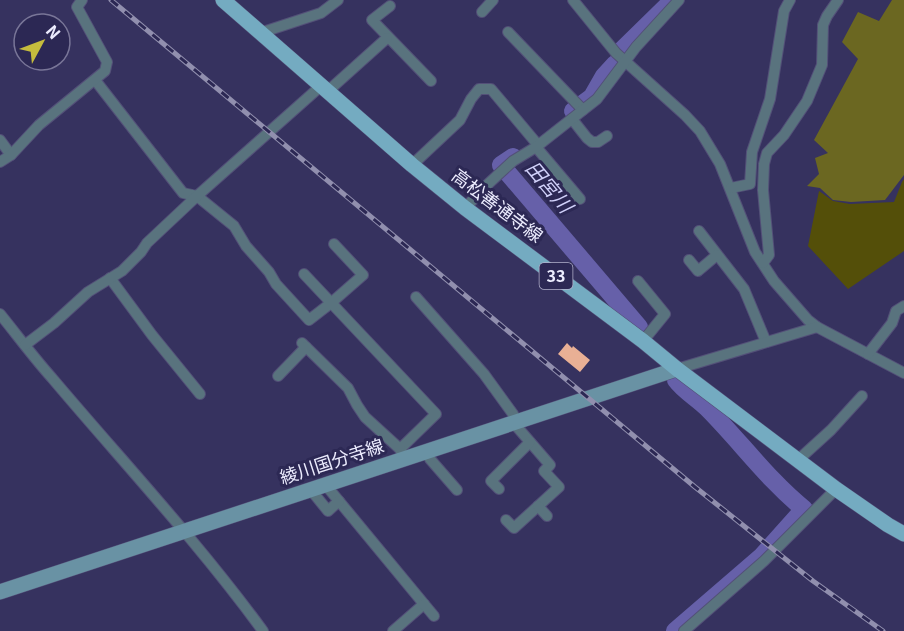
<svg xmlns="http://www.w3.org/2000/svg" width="904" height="631" font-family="Georgia,'Noto Sans JP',serif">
	<rect width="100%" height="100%" fill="#36325f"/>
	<!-- green -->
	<polygon fill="#544f09" points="904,179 904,251 848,289 808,246 819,191 833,201 850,204 894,202 902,182"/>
	<!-- forest -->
	<polygon fill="#6b6721" points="892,0 904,0 904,175 885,200 851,202 833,200 820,188 807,186 819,174 815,158 828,153 814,140 858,59 842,42 858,12 879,21"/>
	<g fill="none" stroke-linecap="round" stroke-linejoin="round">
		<!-- river -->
		<g stroke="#6660a9" stroke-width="18">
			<polyline points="622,50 673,0"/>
			<polyline points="573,111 592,97 604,76 615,64"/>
			<polyline points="513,157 501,165 639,327"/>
			<path d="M675 631 762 556 804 509C768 480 740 441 707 408 697 398 684 391 676 380"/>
		</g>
	</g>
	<!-- building -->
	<polygon fill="#e9b095" points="567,343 572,348 573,346 590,360 580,372 558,354"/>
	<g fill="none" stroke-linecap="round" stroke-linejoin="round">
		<defs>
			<g id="street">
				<polyline points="573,0 616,53 685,115 700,131 720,164 755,252 774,281 808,320 817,327 904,373"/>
				<polyline points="390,6 372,20 431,81"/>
				<polyline points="482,12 493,0"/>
				<polyline points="508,32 583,110"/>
				<polyline points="260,33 321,13 338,0"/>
				<polyline points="95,80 183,193 197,196 234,226 246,246 269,272 276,284 309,320 331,303 363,275 334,244"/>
				<polyline points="328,91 387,38"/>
				<polyline points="572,119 587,138 592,142 598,142 607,136"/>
				<polyline points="0,140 11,155"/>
				<polyline points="536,147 580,199"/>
				<polyline points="0,162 11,155 39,125 105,71 107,62 77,7 82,0"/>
				<polyline points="412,165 460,120 471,99 479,89 491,89 538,145"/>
				<polyline points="731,188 750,184 752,152 770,99 784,11 790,0"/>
				<polyline points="465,208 488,184 513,161 536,147 597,99 636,47 679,0"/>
				<polyline points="699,231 744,289 766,342"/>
				<polyline points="689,260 698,271 717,255"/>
				<polyline points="763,263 769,255 763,190 764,164 767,153 784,135 807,101 822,65 823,25 827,16 838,0"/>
				<polyline points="304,274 436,414 400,449 404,459"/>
				<polyline points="110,278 152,335 200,394"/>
				<polyline points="638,281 665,314 643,341"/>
				<polyline points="416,297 484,374 513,414 518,428 550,465 544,471 559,487 514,528 506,520"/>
				<path d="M0 314C17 335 34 358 52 378 123 462 198 542 263 631"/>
				<polyline points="302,343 348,388 357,405 365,417 400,449"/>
				<polyline points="25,345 54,323 88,292 122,271 141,252 147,243 197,196 322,85"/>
				<polyline points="868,354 892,323 896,311 904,306"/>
				<polyline points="677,369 817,327"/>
				<polyline points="278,376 306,347"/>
				<polyline points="427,452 430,459 457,490"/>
				<polyline points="798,460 831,430 862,396"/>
				<polyline points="327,485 329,489 424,604 393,631"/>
				<polyline points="499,489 491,481 530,442"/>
				<polyline points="311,490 328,511 339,501"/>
				<polyline points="538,506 547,516"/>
				<polyline points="424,604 434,616"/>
				<polyline points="684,631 764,561 836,489"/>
			</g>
			<polyline id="secondary" points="0,592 677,369"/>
			<polyline id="primary" points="223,0 412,165 465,208 643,341 677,369 836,489 888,525 904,534"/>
		</defs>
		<!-- street casing -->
		<use href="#street" stroke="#535078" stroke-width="12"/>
		<!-- secondary casing -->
		<use href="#secondary" stroke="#535078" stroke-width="16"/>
		<!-- primary casing -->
		<use href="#primary" stroke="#535078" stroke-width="16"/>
		<!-- street -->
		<use href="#street" stroke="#59737e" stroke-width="10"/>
		<!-- secondary -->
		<use href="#secondary" stroke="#6992a4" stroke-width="15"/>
		<!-- primary -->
		<use href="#primary" stroke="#74abc1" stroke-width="15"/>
		<defs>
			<polyline id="rail" points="111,0 695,487 813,581 883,631"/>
		</defs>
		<!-- rail casing -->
		<use href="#rail" stroke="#918fae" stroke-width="5"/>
		<!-- rail -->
		<use href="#rail" stroke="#2c2854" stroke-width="3" stroke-dasharray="9" stroke-linecap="butt"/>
	</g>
	<g text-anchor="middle" stroke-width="6" stroke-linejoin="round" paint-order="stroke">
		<!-- shield labels -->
		<rect fill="#2c2854" stroke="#b2b1cb" stroke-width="1.5" x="539.5" y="263" width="33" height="26" rx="4.5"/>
		<g font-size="16" font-weight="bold" fill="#ececfe">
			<text x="556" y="282">33</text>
		</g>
		<!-- street labels -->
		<g font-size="18" fill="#ececfe" stroke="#2c2854">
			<text transform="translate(497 206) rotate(37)" y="6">高松善通寺線</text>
			<text transform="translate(332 462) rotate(-18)" y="6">綾川国分寺線</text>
		</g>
		<!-- water labels -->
		<g font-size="20" font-style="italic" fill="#d1d1fa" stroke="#2c2854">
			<text transform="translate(549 187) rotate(50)" y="7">田宮川</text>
		</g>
	</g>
	<!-- north arrow -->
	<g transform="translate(42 42) rotate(49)"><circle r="28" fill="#2c2854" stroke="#797698" stroke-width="1.5"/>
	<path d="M0-4.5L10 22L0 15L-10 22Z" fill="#c5bc3d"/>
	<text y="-9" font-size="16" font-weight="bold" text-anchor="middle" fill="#ececfe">N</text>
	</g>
</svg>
